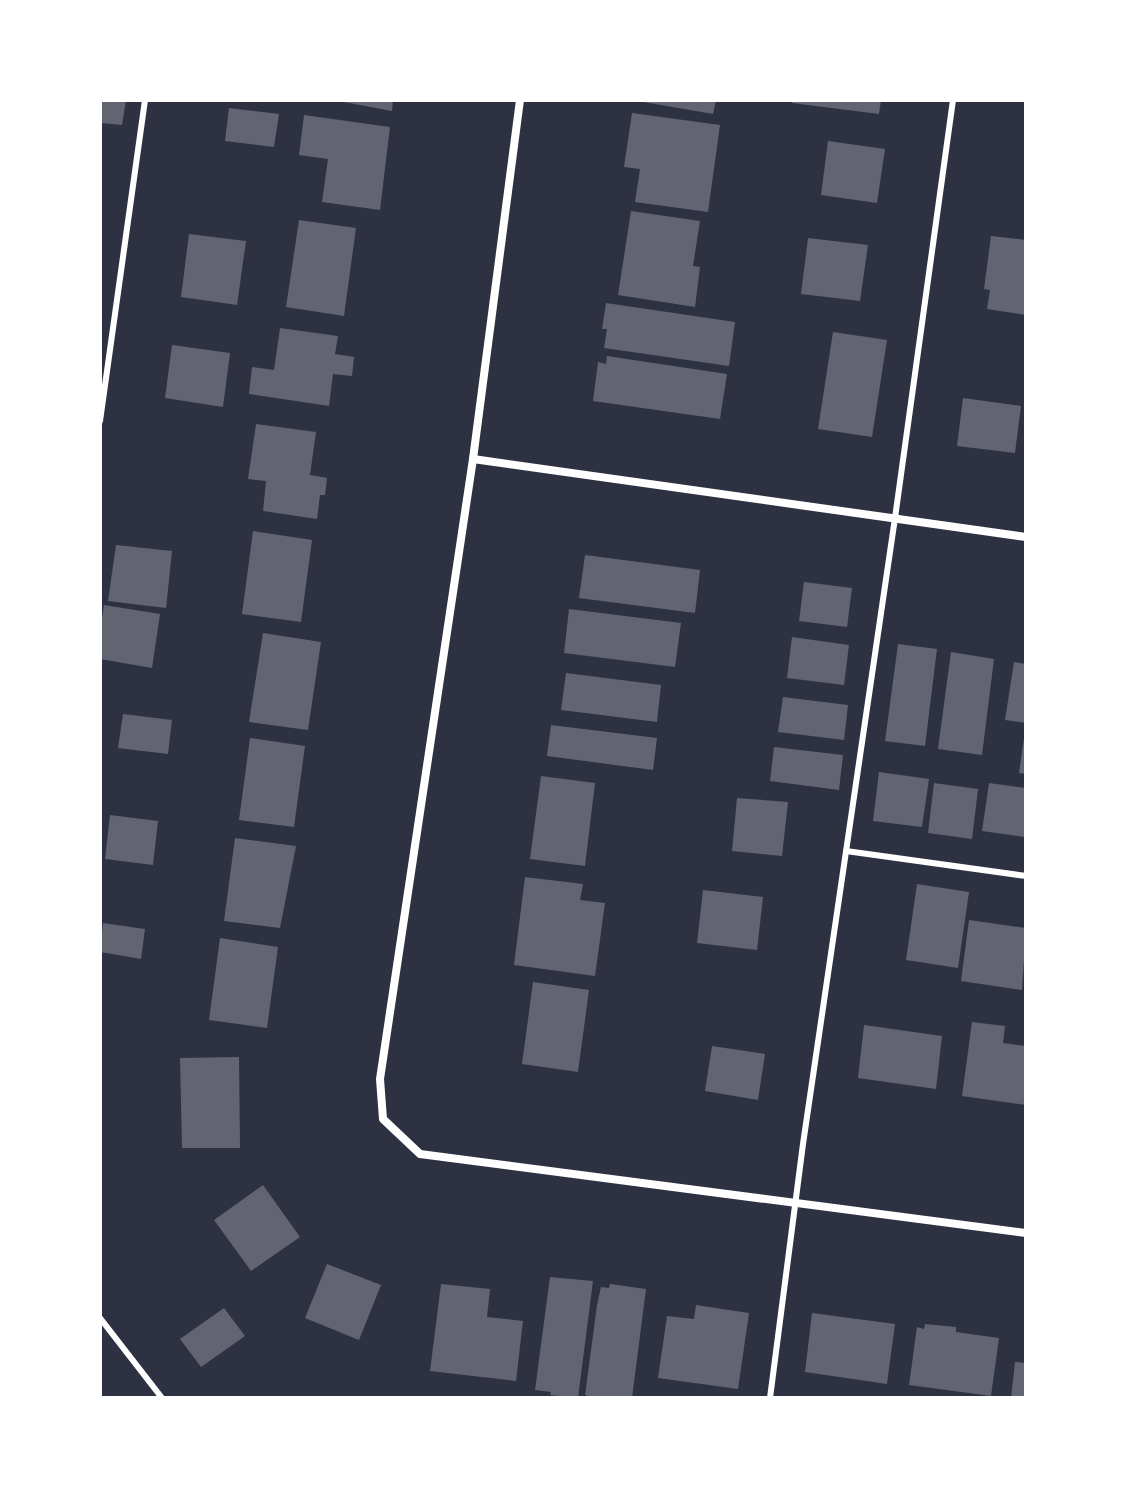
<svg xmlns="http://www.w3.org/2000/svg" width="1126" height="1498" font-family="Lora,serif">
	<rect width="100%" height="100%" fill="#2d3142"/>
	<!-- building -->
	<g fill="#626471">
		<polygon points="100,100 126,100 122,125 100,123"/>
		<polygon points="333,100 393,100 392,111"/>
		<polygon points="632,100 716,100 713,114"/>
		<polygon points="792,100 881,100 879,114 792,103"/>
		<polygon points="229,108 279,114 274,147 225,141"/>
		<polygon points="632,113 720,125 708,212 635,202 640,169 624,167"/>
		<polygon points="304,115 390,127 380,210 322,202 328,159 299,155"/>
		<polygon points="828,141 885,149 877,203 821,195"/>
		<polygon points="631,211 700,221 693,266 700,267 695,307 618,295"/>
		<polygon points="299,220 356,228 344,316 286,307"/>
		<polygon points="189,234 246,241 237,305 181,297"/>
		<polygon points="991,236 1026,240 1026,315 987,309 990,290 984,289"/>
		<polygon points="808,238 868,245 860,301 801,294"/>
		<polygon points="606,303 735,322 729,366 604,348 607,329 602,329"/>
		<polygon points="280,328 338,336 335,354 354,357 352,376 333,374 329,406 249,394 252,367 274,370"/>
		<polygon points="833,332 887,340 872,437 818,429"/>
		<polygon points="172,345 230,353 223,407 165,398"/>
		<polygon points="607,356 727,374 720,419 593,401 598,362 606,364"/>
		<polygon points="963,398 1021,406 1015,453 957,446"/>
		<polygon points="256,424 316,432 310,475 327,478 325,495 320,495 317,519 263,511 266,481 248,479"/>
		<polygon points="253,531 312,540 301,622 242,614"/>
		<polygon points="116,545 172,551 166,608 108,601"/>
		<polygon points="585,555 700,570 695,613 579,598"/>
		<polygon points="804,582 852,588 847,627 799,621"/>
		<polygon points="104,605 160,614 152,668 100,659 100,630"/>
		<polygon points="569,609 681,623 675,667 564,653"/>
		<polygon points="263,633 321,642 308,730 249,722"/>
		<polygon points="792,637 849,645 844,685 787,678"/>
		<polygon points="898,644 937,649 925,746 885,741"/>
		<polygon points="951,652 994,659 982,755 938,749"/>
		<polygon points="1014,662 1026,664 1026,723 1005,720"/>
		<polygon points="566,673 661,685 657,722 561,710"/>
		<polygon points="783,697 848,705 844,740 778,732"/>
		<polygon points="123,714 172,720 168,754 118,748"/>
		<polygon points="551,725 657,738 653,770 547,756"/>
		<polygon points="250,738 305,746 294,827 239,820"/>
		<polygon points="1024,738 1026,738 1026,774 1019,773"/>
		<polygon points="774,747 843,755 839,790 770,781"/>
		<polygon points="879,772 929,779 922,827 873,821"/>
		<polygon points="541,776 595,783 585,866 530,859"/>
		<polygon points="934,783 978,789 972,839 928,833"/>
		<polygon points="989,783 1026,788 1025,837 982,831"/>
		<polygon points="737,798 788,802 782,856 732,851"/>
		<polygon points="110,815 158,821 153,865 105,859"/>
		<polygon points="235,838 296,846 280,928 224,921"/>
		<polygon points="525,877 583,884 580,900 605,903 595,976 514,965"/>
		<polygon points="917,884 969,892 958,968 906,960"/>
		<polygon points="703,890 763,897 757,950 697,943"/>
		<polygon points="969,920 1026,928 1022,990 961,981"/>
		<polygon points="103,923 145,929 141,959 100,952"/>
		<polygon points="220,938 278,947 267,1028 209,1020"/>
		<polygon points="533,982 589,990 578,1072 522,1064"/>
		<polygon points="972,1022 1005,1026 1003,1043 1026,1046 1026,1105 962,1096"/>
		<polygon points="864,1025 942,1036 936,1089 858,1078"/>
		<polygon points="712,1046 765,1054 758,1100 705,1091"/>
		<polygon points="239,1057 240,1148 182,1148 180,1058"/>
		<polygon points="263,1185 300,1237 251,1271 214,1220"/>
		<polygon points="327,1264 381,1285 359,1340 305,1318"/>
		<polygon points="550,1277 593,1281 578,1398 550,1395 551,1392 535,1390"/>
		<polygon points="441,1284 490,1289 487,1317 523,1321 516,1381 430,1371"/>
		<polygon points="610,1284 646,1289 632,1398 594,1398 585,1395 597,1305 601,1287 609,1288"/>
		<polygon points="696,1305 749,1313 738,1389 658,1378 667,1316 694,1319"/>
		<polygon points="224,1308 245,1336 201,1367 180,1339"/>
		<polygon points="812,1313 895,1324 887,1384 805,1372"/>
		<polygon points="925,1324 956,1327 956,1332 999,1338 991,1396 909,1385 917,1327 924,1329"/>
		<polygon points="1015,1362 1026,1363 1026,1398 1011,1398"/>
	</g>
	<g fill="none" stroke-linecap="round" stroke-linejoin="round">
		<!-- service -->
		<g stroke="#fff" stroke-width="6">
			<polyline points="100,421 145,100"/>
			<polyline points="846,851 1026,876"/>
			<polyline points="100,1318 162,1398"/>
			<polyline points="770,1398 803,1144 895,518 953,100"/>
		</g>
		<!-- minor -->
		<g stroke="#fff" stroke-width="8">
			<polyline points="520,100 473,459 380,1079 383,1119 420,1154 1026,1233"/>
			<polyline points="473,459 1026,537"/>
		</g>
	</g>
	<!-- border -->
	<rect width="1126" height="1498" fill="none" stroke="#ffffff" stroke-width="204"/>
</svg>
